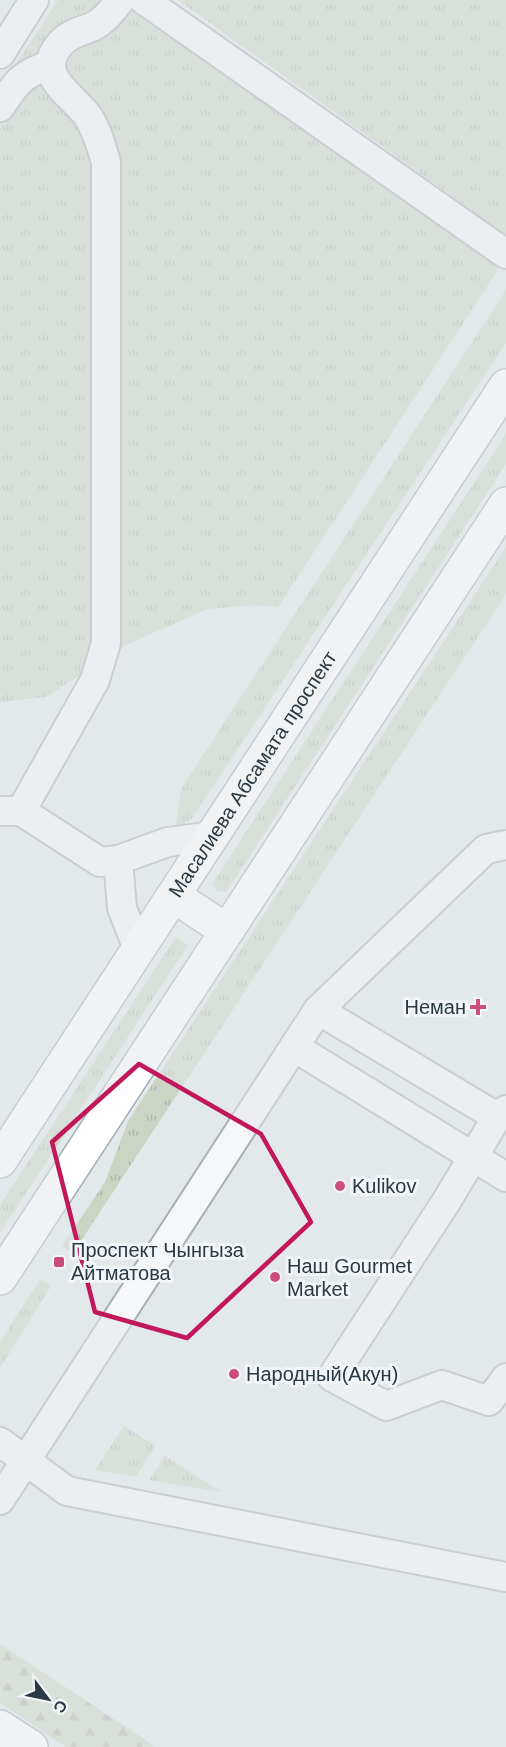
<svg xmlns="http://www.w3.org/2000/svg" width="506" height="1747" font-family="Arial,sans-serif">
	<defs>
		<pattern id="grass-tufts" width="24" height="20" patternUnits="userSpaceOnUse" patternTransform="scale(1.5)"><rect width="24" height="20" fill="#ccd4c4"/><path d="M3 7l-1-3M5 7V3M7 7l1-3M15 17l-1-3M17 17v-4M19 17l1-3" fill="none" stroke="#afb7aa"/></pattern>
		<pattern id="forest-firs" width="22" height="20" patternUnits="userSpaceOnUse" patternTransform="scale(1.5)"><rect width="22" height="20" fill="#ccd4c4"/><path d="M5 1l3.5 6h-7zM16 11l3.5 6h-7z" fill="#afb7aa"/></pattern>
	</defs>
	<rect width="100%" height="100%" fill="#e3e8eb"/>
	<!-- grass -->
	<g fill="url(#grass-tufts)">
		<polygon points="58,0 123,0 499,268 278,607 255,605 207,609 128,644 46,697 0,702 0,88"/>
		<polygon points="178,0 506,0 506,235"/>
		<polygon points="506,290 506,343 190,821 176,828 181,789"/>
		<polygon points="506,434 506,464 226,892 217,891 212,884"/>
		<polygon points="506,547 506,594 73,1253 62,1246 105,1182 128,1121"/>
		<polygon points="176,937 188,945 0,1233 0,1205"/>
		<polygon points="40,1279 51,1286 0,1368 0,1342"/>
		<polygon points="124,1426 155,1446 136,1477 95,1470"/>
		<polygon points="165,1456 221,1492 149,1480"/>
	</g>
	<!-- forest -->
	<polygon fill="url(#forest-firs)" points="0,1644 156,1747 66,1747 0,1703"/>
	<g fill="none" stroke-linecap="round" stroke-linejoin="round">
		<defs>
			<g id="minor">
				<polyline points="144,0 506,254"/>
				<polyline points="0,54 34,0"/>
				<path d="M0 107C16 83 22 73 51 65"/>
				<polyline points="0,811 21,811 100,862 118,860 168,842 213,836"/>
				<path d="M21 811 95 680 106 643V162C101 146 97 129 87 115 70 93 33 74 61 43 70 33 83 31 94 26 105 20 113 10 120 0"/>
				<polyline points="118,860 122,908 138,949"/>
				<polyline points="318,1010 497,1117"/>
				<polyline points="294,1047 506,1177"/>
				<polyline points="506,1110 497,1117 446,1202 332,1377 386,1406 442,1385 489,1401 506,1378"/>
				<polyline points="0,1442 67,1491 506,1577"/>
				<polyline points="0,1500 318,1010 486,849 506,845"/>
			</g>
			<g id="major">
				<polyline points="174,896 227,931"/>
				<path id="s1" d="M0 1161 506 386"/>
				<polyline points="0,1278 506,504"/>
				<polyline points="0,1727 31,1747"/>
			</g>
		</defs>
		<!-- minor casing -->
		<use href="#minor" stroke="#a8b0b5" stroke-width="32"/>
		<!-- major casing -->
		<use href="#major" stroke="#a2aeb6" stroke-width="36"/>
		<!-- minor -->
		<use href="#minor" stroke="#f6f7f9" stroke-width="28"/>
		<!-- major -->
		<use href="#major" stroke="#fff" stroke-width="33"/>
	</g>
	<!-- marked area -->
	<path d="M0 0H506V1747H0ZM139 1064 261 1134 311 1222 187 1338 95 1312 52 1142Z" fill="#e3e8eb" fill-opacity=".55" fill-rule="evenodd"/>
	<path fill="none" stroke="#c2185b" stroke-width="4.5" stroke-linejoin="round" d="M139 1064 261 1134 311 1222 187 1338 95 1312 52 1142Z"/>
	<!-- markers -->
	<g fill="#ca4d7b" stroke="#f3f6f8" stroke-width="2">
		<path d="M475 998h6v6h6v6h-6v6h-6v-6h-6v-6h6z"/>
		<circle cx="340" cy="1186" r="6"/>
		<rect x="53" y="1256" width="12" height="12" rx="3"/>
		<circle cx="275" cy="1277" r="6"/>
		<circle cx="234" cy="1374" r="6"/>
	</g>
	<g text-anchor="middle" stroke-width="6" stroke-linejoin="round" paint-order="stroke">
		<!-- street labels -->
		<g font-size="20" fill="#2b3942" stroke="#f3f6f8">
			<text dy="7" stroke="none"><textPath href="#s1" startOffset="462">Масалиева Абсамата проспект</textPath></text>
		</g>
		<!-- poi labels -->
		<g font-size="20" fill="#2b3942" stroke="#f3f6f8" text-anchor="start">
			<text x="466" y="1014" text-anchor="end">Неман</text>
			<text x="352" y="1193">Kulikov</text>
			<text x="71" y="1257">Проспект Чынгыза<tspan x="71" dy="23">Айтматова</tspan></text>
			<text x="287" y="1273">Наш Gourmet<tspan x="287" dy="23">Market</tspan></text>
			<text x="246" y="1381">Народный(Акун)</text>
		</g>
	</g>
	<!-- north arrow -->
	<g transform="translate(48 1699) rotate(122)" stroke="#f3f6f8" stroke-width="4.5" paint-order="stroke">
	<path d="M0-4.5L10 22L0 15L-10 22Z" fill="#2b3942"/>
	<text y="-9" font-size="16" font-weight="bold" text-anchor="middle" fill="#2b3942">С</text>
	</g>
</svg>
